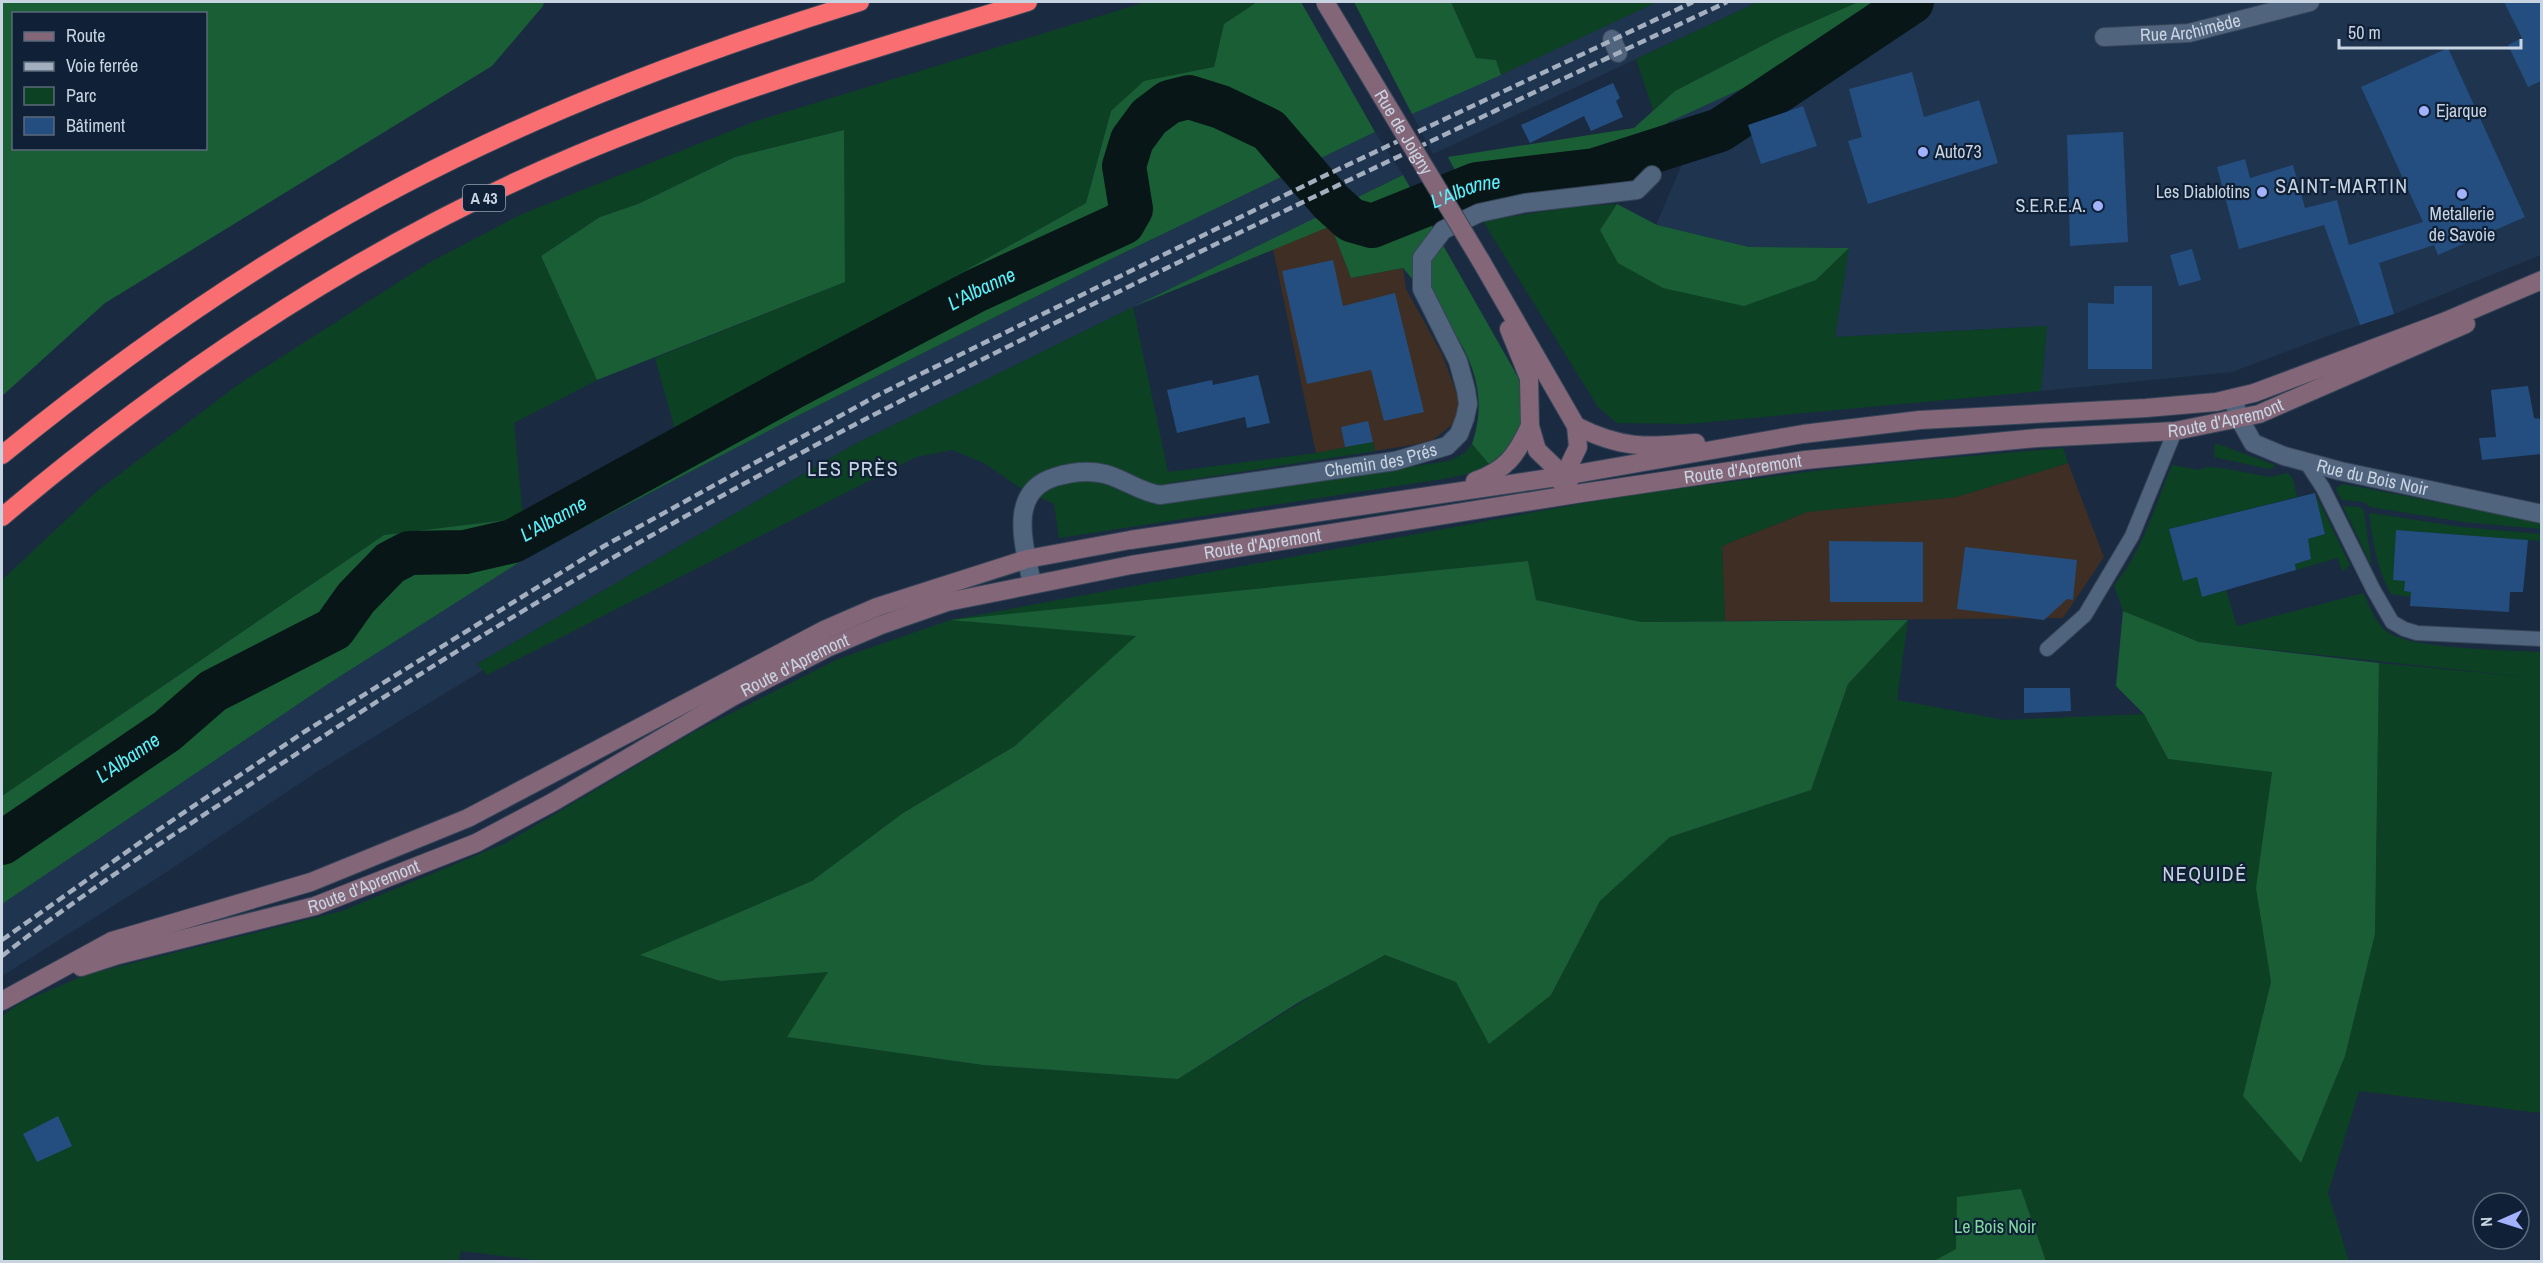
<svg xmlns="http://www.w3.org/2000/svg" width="2543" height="1263" font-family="'Archivo Narrow',sans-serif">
	<rect width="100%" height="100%" fill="#1a2b41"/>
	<!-- built -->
	<g fill="#1e344f">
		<polygon points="1657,2 1758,2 1433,154 1412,114"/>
		<polygon points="1931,2 2541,2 2541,255 2394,314 2333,334 2232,372 2041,391 2047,326 1835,337 1848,248 1749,247 1656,225 1683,162 1667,123"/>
		<polygon points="1375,132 1403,175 853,445 477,664 483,670 315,773 162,875 2,976 2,904 328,684 531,555 799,415 1113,258"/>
	</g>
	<!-- industrial -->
	<g fill="#3e2e23">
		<polygon points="1331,226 1351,278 1403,268 1406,289 1442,354 1458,397 1458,413 1452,425 1430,442 1375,451 1373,442 1316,453 1273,249"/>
		<polygon points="2068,463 2104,557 2063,618 1725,621 1722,547 1731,542 1807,512 1956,497"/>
	</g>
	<!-- green -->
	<g fill="#0d4123">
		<polygon points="1146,2 1257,2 1224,24 1214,67 1154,80 1111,111 1086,203 676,433 655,358 845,282 844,130 735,157 638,204 600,217 541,256 597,380 514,423 523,518 384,535 2,796 2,580 96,492 239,384 427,264 522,214 756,121"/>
		<polygon points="1451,2 1657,2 1501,75 1496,60 1476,58"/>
		<polygon points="1758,2 1858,2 1781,36 1675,91 1653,110 1636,59"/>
		<polygon points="1617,204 1600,230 1816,280 1849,248 1835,337 2047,326 2041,391 1688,424 1617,423 1598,407 1483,221 1572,207"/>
		<polygon points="1133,307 1168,472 1316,453 1373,442 1375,451 1169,483 1172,503 1449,461 1465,453 1472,444 1489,464 1468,474 1443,479 1059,538 1054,504 1020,488 984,463 952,450 916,457 487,675 477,664 853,445"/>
		<polygon points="2215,443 2275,465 2272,469 2264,468 2214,457"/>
		<path d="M2063 448 2068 463 1956 497 1807 512 1731 542 1722 547 1725 621 1641 622 1536 600 1528 561 955 620 1137 636 1015 746 903 813 812 881 641 955 720 981 829 972 788 1037 983 1065 1178 1079 1318 992 1385 955 1456 982 1483 1031 1551 995 1600 901 1670 837 1811 790 1848 684 1908 620 1897 700 2004 720 2144 714 2168 759 2272 771 2257 888 2271 982 2243 1096 2301 1163 2345 1056 2375 934 2379 663 2537 678 2199 642 2123 611 2114 585C2141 555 2156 503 2172 465L2199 470 2207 467 2222 468 2269 477 2288 473 2293 479 2297 497 2169 529 2183 581 2197 577 2202 597 2226 590 2237 626 2360 594H2364C2370 607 2376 625 2389 633 2413 649 2508 650 2541 652V1113L2359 1091 2328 1193 2349 1261H2046L2021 1189 1956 1249 1934 1262H550L461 1251 459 1262 2 1261V1016L20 1003 85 975 342 911 506 843 692 733 838 659 950 620 1622 496 1854 466Z"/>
		<polygon points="2343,484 2541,522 2541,529 2464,522 2370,507 2364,502 2342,500 2336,490 2337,487"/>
		<polygon points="2315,493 2350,565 2342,572 2338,558 2296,570 2295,564 2311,559 2308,539 2325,534"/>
		<polygon points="2343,506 2360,507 2364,511 2372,567"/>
		<path d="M2371 513 2461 527 2541 534V541L2396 530 2393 579 2405 581 2404 591 2411 592V597L2391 594C2377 569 2373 543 2369 514Z"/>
	</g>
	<!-- forest -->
	<g fill="#1a5e35" fill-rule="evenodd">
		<path d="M2 2H544L543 6 492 66 105 303 2 396ZM14 14H206V148H14Z"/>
		<polygon points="1257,2 1301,2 1375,132 1113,258 799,415 531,555 328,684 2,904 2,796 384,535 523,518 1086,203 1111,111 1144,81 1214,67 1224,24"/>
		<polygon points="1354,2 1451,2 1476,58 1496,60 1501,75 1412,114"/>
		<polygon points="1858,2 1931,2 1667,123 1683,162 1607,188 1475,208 1448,157 1634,128 1675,91 1781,36"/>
		<polygon points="844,130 845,282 597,380 541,256 600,217 638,204 735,157"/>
		<path d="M1403 175 1518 377C1531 414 1521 442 1489 464L1472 444C1497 371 1447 320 1403 268L1351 278 1331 226 1133 307Z"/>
		<polygon points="1617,204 1657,225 1749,247 1849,248 1816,280 1744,306 1663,288 1618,263 1600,230"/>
		<polygon points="1528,561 1536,600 1641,622 1908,620 1848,684 1811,790 1670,837 1600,901 1551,995 1489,1044 1456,982 1385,955 1299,1002 1178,1079 983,1065 787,1037 828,972 720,981 640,955 812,881 903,813 1015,746 1136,636 950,620"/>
		<polygon points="2123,611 2199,642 2379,663 2375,934 2345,1056 2301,1163 2243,1096 2271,982 2256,888 2272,772 2168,759 2144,714 2116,686"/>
		<polygon points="2021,1189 2046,1261 1934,1261 1956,1249 1957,1197"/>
	</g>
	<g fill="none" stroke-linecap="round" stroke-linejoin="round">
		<!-- river -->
		<path stroke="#081617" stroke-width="44" id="s1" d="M2 843 167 731 213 691 334 629 356 598 390 563 409 553 465 552 513 541 795 386 975 291 1123 223 1131 209 1124 166 1132 140 1149 117 1169 102 1189 97 1221 107 1269 130 1331 202 1351 220 1372 226 1477 184 1595 170 1720 130 1912 2"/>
	</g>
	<!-- building -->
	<g fill="#244e7f">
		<polygon points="2504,2 2541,2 2541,81 2528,87 2508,45 2522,38"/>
		<polygon points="2448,48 2525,217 2438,255 2434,245 2379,263 2394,314 2360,325 2324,225 2239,249 2217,167 2245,159 2250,178 2293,165 2305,208 2337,200 2349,245 2423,222 2361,87"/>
		<polygon points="1912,72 1924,117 1979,100 1998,163 1868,204 1848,141 1862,137 1849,89"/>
		<polygon points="1613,83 1620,98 1616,101 1623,117 1591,131 1584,116 1530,143 1521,125"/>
		<polygon points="1803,106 1817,146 1761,164 1748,125"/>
		<polygon points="2123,132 2128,242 2070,246 2067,135"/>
		<polygon points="2192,249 2201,280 2179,286 2170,255"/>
		<polygon points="1333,260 1343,306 1395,293 1424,412 1384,421 1371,370 1307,384 1282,271"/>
		<polygon points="2114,286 2152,286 2152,369 2088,369 2088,303 2114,304"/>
		<polygon points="1258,375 1270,423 1247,428 1245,417 1177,433 1167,390 1212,380 1213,385"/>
		<polygon points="2528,386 2534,418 2541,419 2541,454 2482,460 2479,438 2496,437 2491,390"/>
		<polygon points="1368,421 1373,442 1345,447 1341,427"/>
		<polygon points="2315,493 2325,534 2308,539 2311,559 2295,564 2296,570 2202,597 2197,577 2183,581 2169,529"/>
		<polygon points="2396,530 2528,540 2523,592 2510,592 2509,612 2410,606 2411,592 2404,591 2405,581 2393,580"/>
		<polygon points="1829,541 1923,542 1923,602 1830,602"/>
		<polygon points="1965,547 2077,560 2073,600 2067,599 2044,620 1957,609"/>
		<polygon points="2024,688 2070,688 2071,711 2024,713"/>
		<polygon points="58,1116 72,1146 37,1162 23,1134"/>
	</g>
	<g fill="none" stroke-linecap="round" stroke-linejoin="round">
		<defs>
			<g id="lane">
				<polyline points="2306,462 2323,488 2373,589 2392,622 2404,629 2417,633 2542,639"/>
				<polyline points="2047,649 2085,615 2132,536 2175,431"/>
			</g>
			<g id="street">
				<path id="s2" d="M2104 37 2189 33 2310 2"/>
				<polyline points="1612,39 1618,53"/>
				<path id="s3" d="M2233 398 2239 418 2253 443 2284 456 2340 471 2542 514"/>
				<path id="s4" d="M1032 584C1025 547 1006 492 1055 477 1071 472 1088 470 1105 474 1124 479 1140 492 1160 495L1395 461 1447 446 1459 434 1465 418 1468 404 1466 390 1458 361 1422 289V258L1443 230 1479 213 1525 203 1637 190 1652 175"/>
			</g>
			<g id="secondary">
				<polyline points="1481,261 1576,426 1578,447 1561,482"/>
				<polyline points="1509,329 1529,378 1530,426 1537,450 1569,481"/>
				<path d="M1576 426C1622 449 1645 447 1696 443"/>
				<path d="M1475 481C1506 470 1516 456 1530 426"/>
				<path id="s5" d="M81 967 118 955 315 906 476 843 553 802 732 697 827 648 881 625 947 602 1131 565 1582 493 1805 460 2037 438 2175 431 2259 414 2466 324"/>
				<polyline points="2,1001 112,941 311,882 468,818 824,630 877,607 1027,559 1130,540 1564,476 1803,434 1920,420 2146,408 2216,402 2254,393 2446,321 2542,280"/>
			</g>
			<g id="highway">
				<path d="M2 455C127 353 261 259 405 184 550 108 704 50 860 2"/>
				<path d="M2 517C175 371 367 243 576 155 723 93 876 48 1028 2"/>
			</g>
		</defs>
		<!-- lane casing -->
		<use href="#lane" stroke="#374558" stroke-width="16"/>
		<!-- street casing -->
		<use href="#street" stroke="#374558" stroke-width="20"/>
		<!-- secondary casing -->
		<use href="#secondary" stroke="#374558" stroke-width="20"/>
		<!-- highway casing -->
		<use href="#highway" stroke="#374558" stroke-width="20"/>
		<!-- lane -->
		<use href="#lane" stroke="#50647d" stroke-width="14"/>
		<!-- street -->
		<use href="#street" stroke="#50647d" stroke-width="18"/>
		<!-- secondary -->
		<use href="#secondary" stroke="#836779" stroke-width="18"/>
		<!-- highway -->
		<use href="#highway" stroke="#f96f71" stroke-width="18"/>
		<!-- rail -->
		<g stroke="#a3afbf" stroke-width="4.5" stroke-dasharray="9 4.5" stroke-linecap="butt">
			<polyline points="2,940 152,834 304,732 604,546 878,395 1322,177 1693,2"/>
			<path d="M2 956C85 891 175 834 263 776 464 642 672 518 887 408 1163 266 1445 134 1727 2"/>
		</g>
		<defs>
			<g id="secondary-bridge">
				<path id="s6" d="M1325 2 1481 261"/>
			</g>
		</defs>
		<!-- secondary-bridge casing -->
		<use href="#secondary-bridge" stroke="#374558" stroke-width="20" stroke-linecap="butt"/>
		<!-- secondary-bridge -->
		<use href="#secondary-bridge" stroke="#836779" stroke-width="18"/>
	</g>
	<!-- markers -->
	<g fill="#a2b2fd" stroke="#102137" stroke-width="2">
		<circle cx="2424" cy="111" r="6"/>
		<circle cx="1923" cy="152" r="6"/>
		<circle cx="2262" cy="192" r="6"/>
		<circle cx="2462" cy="194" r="6"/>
		<circle cx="2098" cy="206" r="6"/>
	</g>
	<g text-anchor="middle" stroke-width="4.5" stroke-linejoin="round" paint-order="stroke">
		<!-- shield labels -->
		<rect fill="#102137" stroke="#929eaf" stroke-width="1.5" x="463" y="185" width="42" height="26" rx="4.5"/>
		<g font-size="16" font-weight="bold" fill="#c9d4e2">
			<text x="484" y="204">A 43</text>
		</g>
		<!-- street labels -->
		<g font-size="18" fill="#c9d4e2" stroke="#102137">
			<text dy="6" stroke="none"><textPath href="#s2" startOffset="87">Rue Archimède</textPath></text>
			<text dy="6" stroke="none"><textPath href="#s6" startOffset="152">Rue de Joigny</textPath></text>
			<text dy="6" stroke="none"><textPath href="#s5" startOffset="2238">Route d'Apremont</textPath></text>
			<text dy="6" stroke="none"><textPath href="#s4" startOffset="456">Chemin des Prés</textPath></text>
			<text dy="6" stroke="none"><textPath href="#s5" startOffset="1752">Route d'Apremont</textPath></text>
			<text dy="6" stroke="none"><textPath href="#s3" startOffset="174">Rue du Bois Noir</textPath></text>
			<text dy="6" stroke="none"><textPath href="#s5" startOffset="1266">Route d'Apremont</textPath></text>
			<text dy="6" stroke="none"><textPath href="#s5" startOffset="780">Route d'Apremont</textPath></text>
			<text dy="6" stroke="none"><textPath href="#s5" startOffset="294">Route d'Apremont</textPath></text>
		</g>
		<!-- poi labels -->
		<g font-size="18" fill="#c9d4e2" stroke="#102137" text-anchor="start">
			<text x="2436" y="117">Ejarque</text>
			<text x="1935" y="158">Auto73</text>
			<text x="2250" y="198" text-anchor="end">Les Diablotins</text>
			<text x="2086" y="212" text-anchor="end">S.E.R.E.A.</text>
			<text x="2462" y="220" text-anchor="middle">Metallerie<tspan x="2462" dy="21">de Savoie</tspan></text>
		</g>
		<!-- park labels -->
		<g font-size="18" fill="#80db9c" stroke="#102137">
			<text x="1995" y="1233">Le Bois Noir</text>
		</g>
		<!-- neighbourhood labels -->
		<g font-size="20" letter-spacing="1.5" fill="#c9d4e2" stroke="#102137">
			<text x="2342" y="193">SAINT-MARTIN</text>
			<text x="853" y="476">LES PRÈS</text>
			<text x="2205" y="881">NEQUIDÉ</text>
		</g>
		<!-- water labels -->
		<g font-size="20" font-style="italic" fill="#5bf0fb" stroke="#102137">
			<text dy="7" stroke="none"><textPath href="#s1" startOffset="1790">L'Albanne</textPath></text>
			<text dy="7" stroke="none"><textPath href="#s1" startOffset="1142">L'Albanne</textPath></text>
			<text dy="7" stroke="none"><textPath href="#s1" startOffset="656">L'Albanne</textPath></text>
			<text dy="7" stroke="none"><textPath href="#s1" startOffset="152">L'Albanne</textPath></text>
		</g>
	</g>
	<!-- border -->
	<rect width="2543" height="1263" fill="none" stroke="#c9d4e2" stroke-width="6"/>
	<!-- legend -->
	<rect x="12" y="12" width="195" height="138" fill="#102137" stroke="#5a697b" stroke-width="1.5"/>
	<rect x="24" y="32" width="30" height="9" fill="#836779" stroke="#5a697b" stroke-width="1.5"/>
	<text x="66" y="42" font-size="18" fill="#c9d4e2">Route</text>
	<rect x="24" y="62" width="30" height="9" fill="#a3afbf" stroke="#5a697b" stroke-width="1.5"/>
	<text x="66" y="72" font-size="18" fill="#c9d4e2">Voie ferrée</text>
	<rect x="24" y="87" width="30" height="18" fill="#0d4123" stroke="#5a697b" stroke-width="1.5"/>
	<text x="66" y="102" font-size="18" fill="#c9d4e2">Parc</text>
	<rect x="24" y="117" width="30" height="18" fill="#244e7f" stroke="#5a697b" stroke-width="1.5"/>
	<text x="66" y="132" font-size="18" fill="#c9d4e2">Bâtiment</text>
	<!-- north arrow -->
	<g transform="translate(2501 1221) rotate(267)"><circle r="28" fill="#102137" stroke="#5a697b" stroke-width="1.5"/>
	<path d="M0-4.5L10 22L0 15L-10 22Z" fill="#a2b2fd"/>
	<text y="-9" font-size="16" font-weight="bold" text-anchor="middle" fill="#c9d4e2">N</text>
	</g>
	<!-- scale -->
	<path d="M2339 39v9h182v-9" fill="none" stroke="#c9d4e2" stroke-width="3"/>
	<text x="2348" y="39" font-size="18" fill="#c9d4e2" stroke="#102137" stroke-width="4.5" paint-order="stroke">50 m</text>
</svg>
